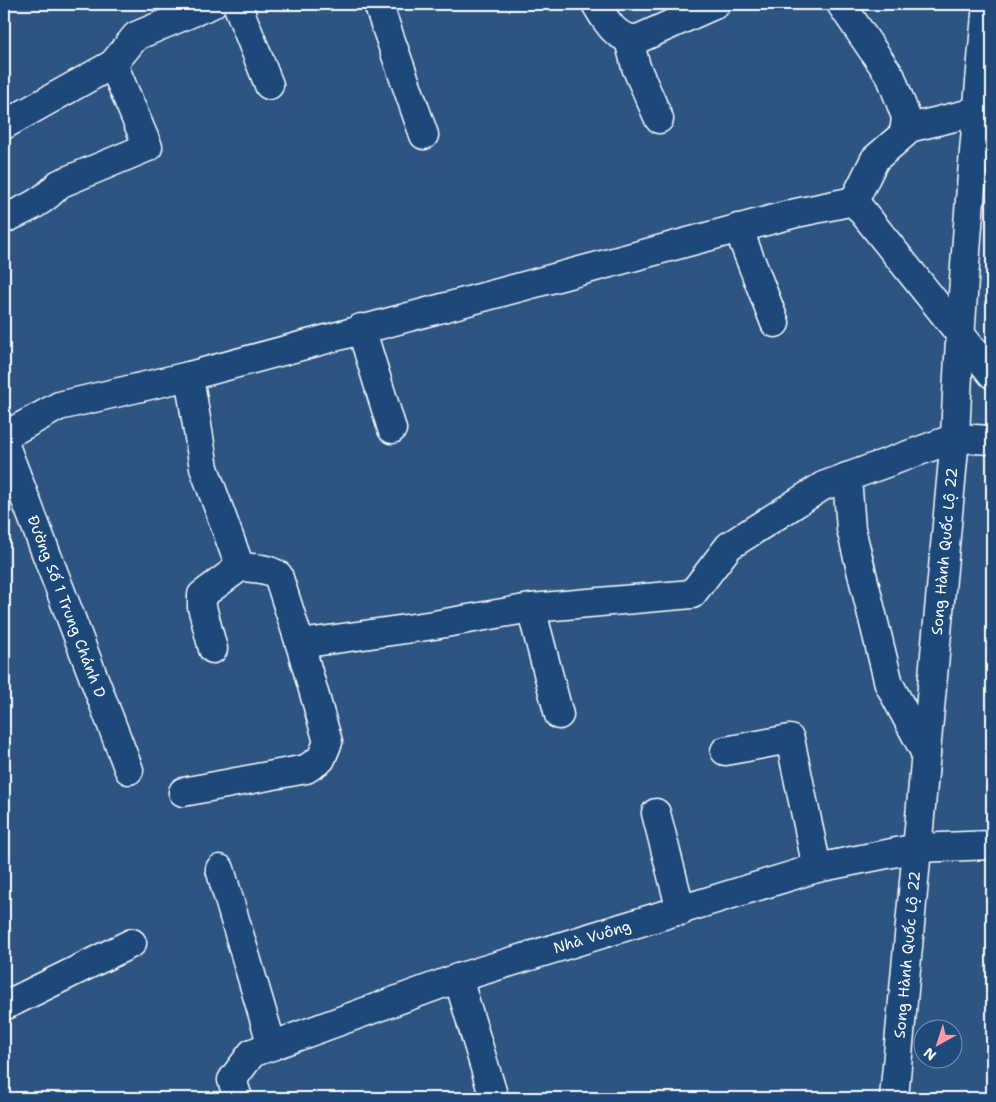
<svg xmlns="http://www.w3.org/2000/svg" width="996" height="1102" font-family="'Shantell Sans',sans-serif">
	<rect width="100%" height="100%" fill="#2c5582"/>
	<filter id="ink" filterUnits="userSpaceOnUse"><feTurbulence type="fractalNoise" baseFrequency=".02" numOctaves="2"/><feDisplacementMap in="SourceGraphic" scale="10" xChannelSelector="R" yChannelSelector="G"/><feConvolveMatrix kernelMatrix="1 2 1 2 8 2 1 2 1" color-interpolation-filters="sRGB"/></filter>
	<g filter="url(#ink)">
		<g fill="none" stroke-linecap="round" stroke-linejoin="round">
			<defs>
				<g id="minor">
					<polyline points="237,4 269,85"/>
					<polyline points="378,4 424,135"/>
					<path d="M596 4C606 21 616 40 638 39L716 4"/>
					<polyline points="841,4 891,77 906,117 904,134 875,159 854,201"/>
					<polyline points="629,40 636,67 659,119"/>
					<polyline points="4,125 113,64 136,36 212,4"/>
					<polyline points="905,129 967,114 977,109"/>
					<polyline points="854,201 992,374"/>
					<path d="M4 219C24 210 44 202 59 184L148 147 113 64"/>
					<polyline points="738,228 775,323"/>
					<polyline points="361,328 392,429"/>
					<path d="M189 376 204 468 240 567C253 568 267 568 278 575L300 644 434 625 531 608 692 594 729 546 823 486 955 438 992 440"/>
					<polyline points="4,436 59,406 189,376 796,213 854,201"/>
					<path id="s1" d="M4 443 129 770"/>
					<polyline points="847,477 851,529 889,684 926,754"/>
					<polyline points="531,608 559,715"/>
					<polyline points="213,649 202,607 202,595 240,567"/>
					<polyline points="725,751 790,739 817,868"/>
					<polyline points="183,792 306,769 321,759 328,742 300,644"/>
					<polyline points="656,813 681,911"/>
					<polyline points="220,869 272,1046"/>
					<polyline points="458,978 494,1098"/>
					<polyline points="4,1006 132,943"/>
					<path id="s2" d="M238 1098 232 1080 252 1053 458 978 817 868 917 848 992 845"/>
					<path id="s3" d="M894 1098 955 438C961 293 974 148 987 4"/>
				</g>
			</defs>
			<!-- minor casing -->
			<use href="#minor" stroke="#fff" stroke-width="31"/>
			<!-- minor -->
			<use href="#minor" stroke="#1f4a7a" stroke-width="28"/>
		</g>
	</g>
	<g text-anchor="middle" stroke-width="5" stroke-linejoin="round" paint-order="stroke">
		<!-- street labels -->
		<g font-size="15" fill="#fff" stroke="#1f4a7a">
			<text dy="5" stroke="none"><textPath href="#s3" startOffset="549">Song Hành Quốc Lộ 22</textPath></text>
			<text dy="5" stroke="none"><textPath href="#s1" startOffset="175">Đường Số 1 Trung Chánh D</textPath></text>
			<text dy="5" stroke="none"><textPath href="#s2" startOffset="412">Nhà Vuông</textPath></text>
			<text dy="5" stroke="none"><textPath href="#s3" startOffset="144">Song Hành Quốc Lộ 22</textPath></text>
		</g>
	</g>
	<!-- margin -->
	<rect width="996" height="1102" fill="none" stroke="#1f4a7a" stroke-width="20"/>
	<rect x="10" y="10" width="976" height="1082" fill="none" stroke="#fff" stroke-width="2" filter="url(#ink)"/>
	<!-- north arrow -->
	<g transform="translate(938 1044) rotate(219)"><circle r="24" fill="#1f4a7a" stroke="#7992af"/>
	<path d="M0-4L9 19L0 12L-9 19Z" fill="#ff9aa2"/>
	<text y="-8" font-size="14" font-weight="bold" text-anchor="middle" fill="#ffffff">N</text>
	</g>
</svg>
